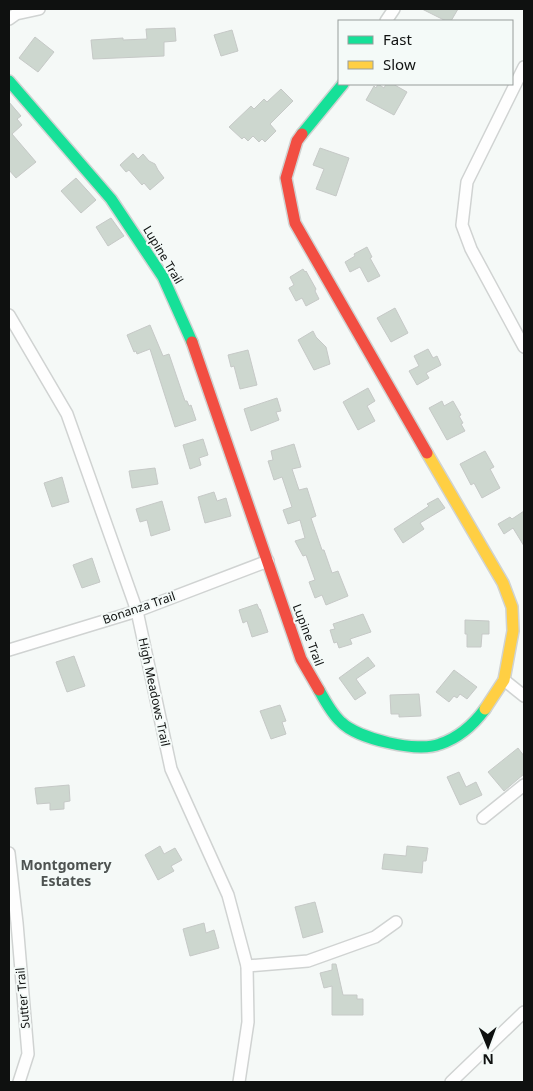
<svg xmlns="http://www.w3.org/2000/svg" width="533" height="1091" font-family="'Noto Sans',sans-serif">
	<rect width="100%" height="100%" fill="#f5f9f7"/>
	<!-- building -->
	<g fill="#cdd7cf" stroke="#c6c9c7">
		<polygon points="422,9 458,9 451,21 446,21"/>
		<polygon points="175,28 176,41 164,42 164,56 93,59 91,40 123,38 123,40 147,39 146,29"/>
		<polygon points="232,30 238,51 221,56 214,35"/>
		<polygon points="35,37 54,52 38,72 19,58"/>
		<polygon points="378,84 384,88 386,84 393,84 407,92 394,115 366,100 374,86 376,88"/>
		<polygon points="281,89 293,101 270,124 276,131 265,142 262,139 259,142 253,136 248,141 244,137 242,139 229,127 251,106 254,109 264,99 267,102"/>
		<polygon points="9,102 21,116 17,119 22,125 12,134 36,162 16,178 9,170"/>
		<polygon points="320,148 349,158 336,196 316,189 324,169 313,165"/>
		<polygon points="133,153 138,159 143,154 149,161 155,164 158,170 164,178 150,190 144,183 142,185 129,170 126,172 120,165"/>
		<polygon points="76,178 96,200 81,213 61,191"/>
		<polygon points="111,218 124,236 108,246 96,227"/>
		<polygon points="367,247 372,257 370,258 380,276 368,282 360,267 350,272 345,262 355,256 354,254"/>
		<polygon points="303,269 305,272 306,271 316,289 315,291 319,299 306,306 302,298 296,301 289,288 294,285 290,277"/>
		<polygon points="395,308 408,333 391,342 377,318"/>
		<polygon points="150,325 163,356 169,354 185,401 187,401 189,406 191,405 196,420 175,427 150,349 137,354 136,351 134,352 127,335"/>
		<polygon points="313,331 316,337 326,347 330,364 314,370 298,340"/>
		<polygon points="428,349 433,358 437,356 441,365 426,373 429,378 417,385 409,371 419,366 414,356"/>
		<polygon points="248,350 257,385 240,389 234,366 231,367 228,355"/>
		<polygon points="368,388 375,401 367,406 375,421 358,430 343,402"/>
		<polygon points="277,398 281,411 276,412 279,420 251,431 244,409"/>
		<polygon points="442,401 444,406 453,401 461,415 459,416 463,423 461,424 465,431 447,440 429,408"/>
		<polygon points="203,439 208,455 199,458 201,465 190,469 183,445"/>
		<polygon points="294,444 301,467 292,469 299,490 307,488 316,516 311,518 322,550 324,550 332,573 338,571 348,596 326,605 322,595 315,598 309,582 315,580 306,555 303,556 295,541 305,538 300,520 288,524 283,510 292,507 282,477 274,480 268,461 273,460 271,451"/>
		<polygon points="485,451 494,467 490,469 500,488 482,498 474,483 471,485 460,464"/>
		<polygon points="155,468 158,484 132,488 129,471"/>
		<polygon points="62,477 69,502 52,507 44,483"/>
		<polygon points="214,492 217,501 226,498 231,516 205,523 198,497"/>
		<polygon points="438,498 445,508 420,523 424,529 403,543 394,529 429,506 427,504"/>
		<polygon points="162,501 170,530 151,536 147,520 140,522 136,509"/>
		<polygon points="524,511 524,546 513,528 504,534 498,524 510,517 512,519"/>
		<polygon points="92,558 100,582 82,588 73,565"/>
		<polygon points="257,604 259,609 260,609 268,632 252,637 247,621 243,623 239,610"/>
		<polygon points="363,614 371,632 350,639 352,644 339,648 337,642 334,643 330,630 335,629 333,624"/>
		<polygon points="465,620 489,621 489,634 482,634 481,647 467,647 467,634 465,634"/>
		<polygon points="74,656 85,686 67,692 56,662"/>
		<polygon points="368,657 375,666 356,679 366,693 355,700 339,678"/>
		<polygon points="454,670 477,687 467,699 460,694 457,698 454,696 449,702 436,692"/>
		<polygon points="419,694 421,716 399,717 399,714 391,714 390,695"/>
		<polygon points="280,705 286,721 282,722 286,734 271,739 260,711"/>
		<polygon points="518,748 524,756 524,774 504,791 488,772"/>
		<polygon points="459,772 466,787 476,782 482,795 460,805 447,777"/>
		<polygon points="69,785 70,801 64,802 64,809 50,810 50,803 37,804 35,788"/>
		<polygon points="160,846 164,854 175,848 182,860 171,866 174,871 158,880 145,855"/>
		<polygon points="407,846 428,848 426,861 423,861 422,873 382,869 384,854 406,856"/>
		<polygon points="315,902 323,932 303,938 295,907"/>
		<polygon points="204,923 206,933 214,930 219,948 190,956 183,929"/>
		<polygon points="332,964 336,964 343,995 357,995 357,999 363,999 363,1015 332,1015 332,986 324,988 320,973 332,970"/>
	</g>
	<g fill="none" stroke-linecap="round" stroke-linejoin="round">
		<defs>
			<g id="street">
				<polyline points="9,19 16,14 39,9"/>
				<polyline points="386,21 394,9"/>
				<polyline points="524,67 467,182 462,225 471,249 524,347"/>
				<polyline points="9,315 67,414 137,611 171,769 228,895 247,966 248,1022 239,1082"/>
				<polyline points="9,650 137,611 268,561"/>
				<polyline points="504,680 524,696"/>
				<polyline points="483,818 524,785"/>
				<polyline points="9,853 17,923 28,1054 19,1082"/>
				<polyline points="247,966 308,961 375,937 396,922"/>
				<polyline points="451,1082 524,1012"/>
			</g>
			<g id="fast">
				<polyline points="9,81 111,199 163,277 192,342"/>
				<polyline points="302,134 343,84"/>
				<path d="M319 690C325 701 332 714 341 722 358 739 418 753 440 744 458 738 474 724 485 709"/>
			</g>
			<polyline id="slow" points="427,453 503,583 512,607 513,631 504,680 485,709"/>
			<g id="jam">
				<polyline points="302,134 297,141 286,178 295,223 427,453"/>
				<polyline points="192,342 301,659 319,690"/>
			</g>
		</defs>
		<!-- street casing -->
		<use href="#street" stroke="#d0d3d2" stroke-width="14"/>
		<!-- fast casing -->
		<use href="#fast" stroke="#d0d3d2" stroke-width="14"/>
		<!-- slow casing -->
		<use href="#slow" stroke="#d0d3d2" stroke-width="14"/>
		<!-- jam casing -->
		<use href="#jam" stroke="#d0d3d2" stroke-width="14"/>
		<!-- street -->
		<use href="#street" stroke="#fefefe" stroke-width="11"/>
		<!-- fast -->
		<use href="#fast" stroke="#16e098" stroke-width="11"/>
		<!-- slow -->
		<use href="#slow" stroke="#ffcf43" stroke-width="11"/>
		<!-- jam -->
		<use href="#jam" stroke="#f24e42" stroke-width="11"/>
	</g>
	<g text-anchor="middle" stroke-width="4" stroke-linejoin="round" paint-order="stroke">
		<!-- street labels -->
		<g font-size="12" fill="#0f1110" stroke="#f4faf8">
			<text transform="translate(163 255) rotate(59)" y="4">Lupine Trail</text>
			<text transform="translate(139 608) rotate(-19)" y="4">Bonanza Trail</text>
			<text transform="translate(308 635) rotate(69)" y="4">Lupine Trail</text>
			<text transform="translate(154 692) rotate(78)" y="4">High Meadows Trail</text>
			<text transform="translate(23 998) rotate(-95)" y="4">Sutter Trail</text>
		</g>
		<!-- neighbourhood labels -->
		<g font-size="14" font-weight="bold" fill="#4e5351" stroke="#f4faf8">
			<text x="66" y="870">Montgomery<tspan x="66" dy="16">Estates</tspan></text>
		</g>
	</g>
	<!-- border -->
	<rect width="533" height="1091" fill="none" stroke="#0f1110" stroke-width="20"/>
	<!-- legend -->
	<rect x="338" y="20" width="175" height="65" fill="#f4faf8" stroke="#989d9b"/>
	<rect x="348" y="36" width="25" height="8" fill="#16e098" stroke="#989d9b"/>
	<text x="383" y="45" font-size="15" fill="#0f1110">Fast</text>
	<rect x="348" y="61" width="25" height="8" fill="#ffcf43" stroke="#989d9b"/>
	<text x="383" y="70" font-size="15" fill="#0f1110">Slow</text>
	<!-- north arrow -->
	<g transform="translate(488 1046) rotate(179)" stroke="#f4faf8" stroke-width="4" paint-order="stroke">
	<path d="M0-4L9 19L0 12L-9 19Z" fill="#0f1110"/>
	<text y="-8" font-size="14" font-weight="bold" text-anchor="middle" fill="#0f1110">N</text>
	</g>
</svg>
